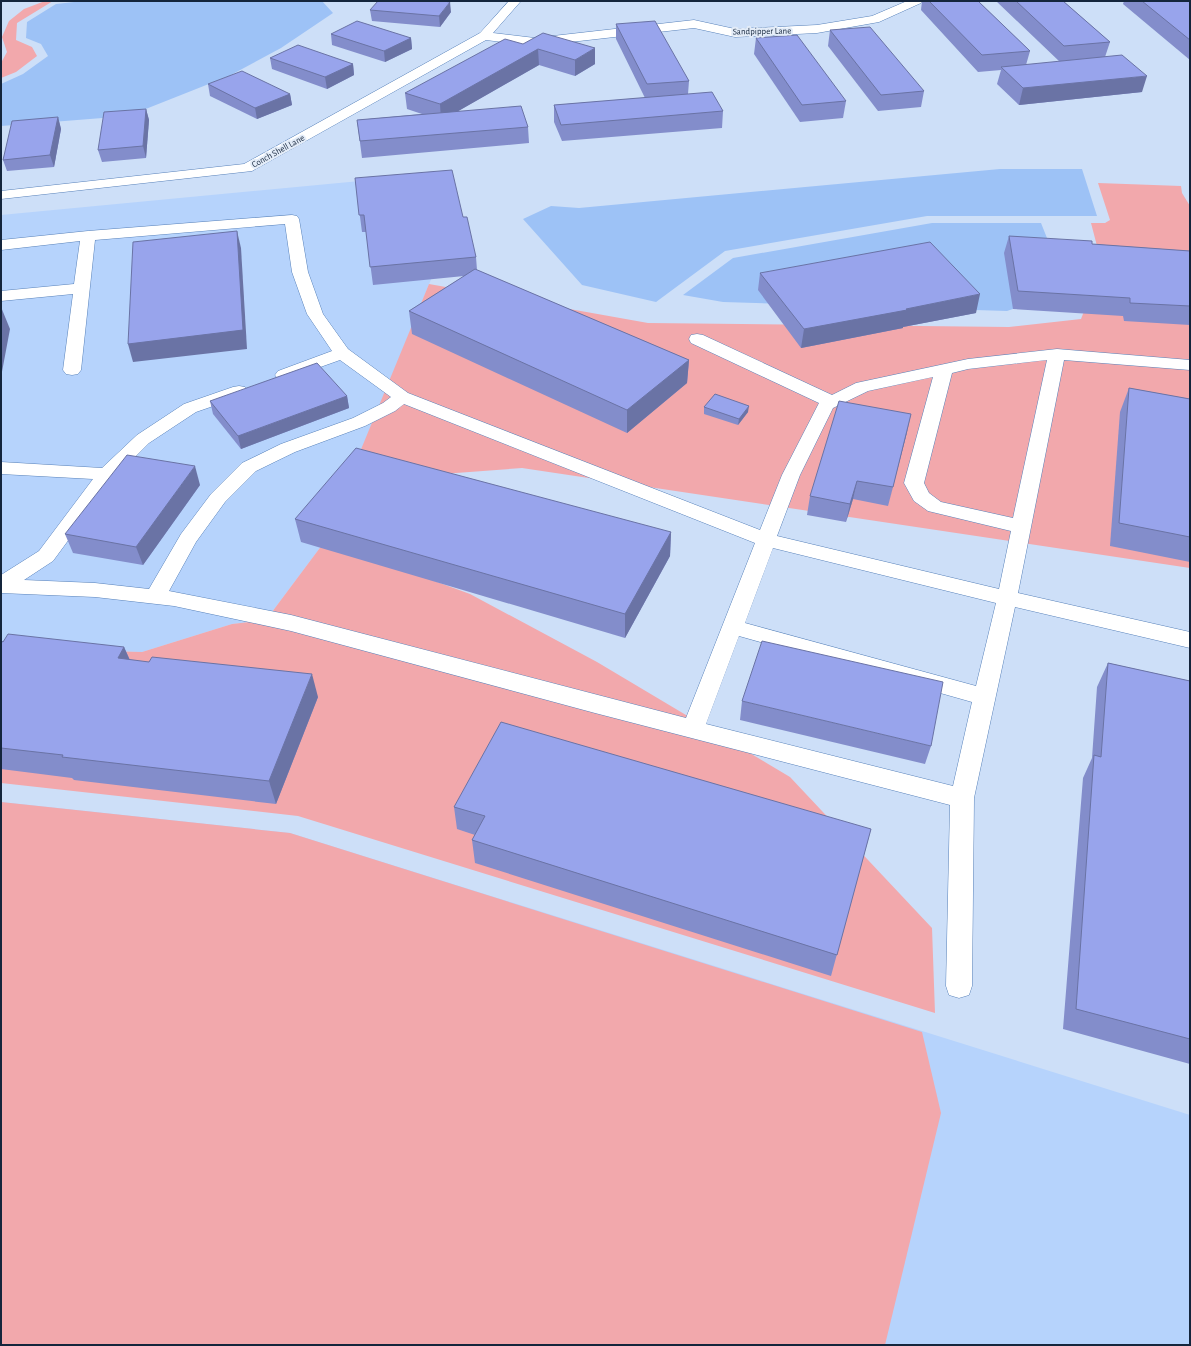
<svg xmlns="http://www.w3.org/2000/svg" width="1191" height="1346" font-family="'Alegreya Sans',sans-serif">
	<rect width="100%" height="100%" fill="#cddff8"/>
	<!-- built -->
	<g fill="#b6d3fc">
		<polygon points="413,176 432,277 325,541 266,620 232,624 142,652 32,649 1,686 1,215"/>
		<polygon points="1,802 290,833 1190,1115 1190,1345 1,1345"/>
	</g>
	<!-- green -->
	<g fill="#f2a8ac">
		<polygon points="45,1 53,1 17,23 16,40 32,47 37,56 16,72 1,78 1,63 7,52 2,37 9,21 24,9"/>
		<polygon points="1098,183 1181,186 1182,193 1190,206 1190,568 522,468 348,481 429,284 648,323 1009,327 1081,319 1102,265 1091,223 1105,223 1110,220"/>
		<polygon points="325,541 470,594 597,662 790,777 932,928 935,1013 298,816 1,783 1,686 31,649 142,652 232,624 266,620"/>
		<polygon points="1,802 290,833 922,1032 941,1113 885,1345 1,1345"/>
	</g>
	<!-- water -->
	<g fill="#9dc2f6">
		<polygon points="83,1 322,1 333,13 281,48 229,76 128,116 1,126 1,84 23,74 48,56 41,44 26,38 27,22 56,4"/>
		<polygon points="1000,169 1082,169 1097,216 927,216 725,251 656,302 582,285 523,219 551,206 579,208"/>
		<polygon points="932,223 1041,223 1047,238 1075,285 1043,299 1007,311 723,302 683,295 733,258"/>
	</g>
	<g fill="none" stroke-linecap="round" stroke-linejoin="round">
		<defs>
			<g id="minor">
				<polygon points="509,1 521,1 493,33 535,38 694,20 735,29 817,25 872,16 907,1 923,1 921,3 879,22 817,33 735,37 694,28 535,46 486,40 252,171 1,199 1,191 244,164 480,33"/>
				<path d="M292 215 297 216 299 219 308 272 323 314 348 349 408 393 760 530 782 475 819 403 691 343 689 339 691 335 697 334 703 335 832 395 856 383 968 359 1057 349 1190 360V370L1064 360 1018 593 1190 632V648L1015 607 974 798 972 986 969 995 959 998 949 995 946 986 950 805 595 713 291 631 174 606 95 597 1 593V575L39 551 93 479 1 474V462L102 468 137 435 184 404 233 387 239 386 245 387 248 391 245 395 196 412 149 443 114 478 53 561 24 580 95 583 149 589 181 534 211 494 242 463 281 444 353 418 383 403 391 397 340 360 284 380 278 379 275 375 278 371 332 351 307 314 292 272 285 224 95 240 81 370 78 374 72 375 66 374 63 370 73 294 1 301V291L74 284 80 241 1 250V240L88 231ZM1047 360 1013 518 941 502 929 493 924 483 952 373 968 369ZM933 377 904 483 914 501 928 511 1011 531 999 589 777 536 800 475 833 408 868 391ZM404 404 755 543 686 718 291 615 169 591 196 542 225 502 256 471 295 452 365 426 395 411ZM773 548 996 603 976 686 745 623ZM739 636 972 702 953 786 706 724Z"/>
			</g>
		</defs>
		<!-- minor casing -->
		<use href="#minor" stroke="#5882ba" stroke-width="1"/>
		<!-- minor -->
		<use href="#minor" fill="#fff" fill-rule="evenodd"/>
	</g>
	<!-- wall -->
	<g fill="#838dcb">
		<polygon points="922,1 978,1 1030,51 1026,65 1060,62 996,1 1063,1 1110,42 1105,57 1142,92 1019,105 997,84 1001,70 978,72 921,10"/>
		<polygon points="1124,1 1190,1 1190,60 1123,4"/>
		<polygon points="370,10 451,12 440,27 372,21"/>
		<polygon points="616,24 689,81 688,94 723,111 722,128 562,141 554,122 554,105 645,98 616,39"/>
		<polygon points="830,30 924,91 921,107 878,111 828,46"/>
		<polygon points="331,34 411,38 412,49 385,62 332,45"/>
		<polygon points="756,38 846,101 843,118 800,122 754,54"/>
		<polygon points="523,44 595,64 575,76 539,65 458,111 528,127 529,143 362,158 357,120 422,114 407,109 405,93"/>
		<polygon points="270,58 353,64 354,75 327,89 272,69"/>
		<polygon points="208,84 290,94 292,105 257,119 210,96"/>
		<polygon points="146,109 149,120 146,158 102,162 98,150"/>
		<polygon points="58,117 61,129 54,167 7,171 3,160"/>
		<polygon points="355,178 463,217 476,257 477,270 689,360 687,383 627,433 412,334 409,311 464,276 373,285 366,232 362,232"/>
		<polygon points="1009,236 1092,244 1190,251 1190,325 1124,321 1123,316 1013,309 1004,253"/>
		<polygon points="760,273 976,313 903,327 903,328 801,348 758,290"/>
		<polygon points="1129,388 1190,399 1190,562 1110,546 1120,412"/>
		<polygon points="347,396 349,408 241,449 213,414 210,401"/>
		<polygon points="704,407 748,412 738,425 704,414"/>
		<polygon points="907,432 888,506 853,499 846,522 807,515 810,496"/>
		<polygon points="200,485 143,565 73,553 65,534"/>
		<polygon points="295,519 671,532 670,556 625,638 301,542"/>
		<polygon points="1,641 124,647 130,660 318,697 276,804 74,780 72,778 1,769"/>
		<polygon points="1108,663 1190,681 1190,1064 1063,1029 1083,778 1092,758 1097,687"/>
		<polygon points="742,701 931,746 925,764 740,720"/>
		<polygon points="454,807 871,829 831,976 475,863 472,840 475,835 457,829"/>
	</g>
	<!-- shaded-wall -->
	<g fill="#6a73a5">
		<polygon points="450,2 451,12 440,27 439,16"/>
		<polygon points="411,38 412,49 385,62 384,51"/>
		<polygon points="595,48 595,64 575,76 575,60"/>
		<polygon points="538,49 539,65 441,121 440,104"/>
		<polygon points="353,64 354,75 327,89 325,77"/>
		<polygon points="1147,76 1142,92 1019,105 1023,88"/>
		<polygon points="290,94 292,105 257,119 255,108"/>
		<polygon points="146,109 149,120 146,158 143,146"/>
		<polygon points="58,117 61,129 54,167 50,155"/>
		<polygon points="237,231 241,248 247,349 133,362 128,344"/>
		<polygon points="980,294 976,313 903,327 903,328 801,348 804,329 906,309"/>
		<polygon points="1,307 10,329 1,377"/>
		<polygon points="689,360 687,383 627,433 627,410"/>
		<polygon points="347,396 349,408 241,449 238,436"/>
		<polygon points="749,406 748,412 738,425 739,419"/>
		<polygon points="911,414 907,432 888,506 893,487"/>
		<polygon points="195,466 200,485 143,565 136,547"/>
		<polygon points="857,481 853,499 846,522 850,504"/>
		<polygon points="671,532 670,556 625,638 625,614"/>
		<polygon points="124,647 134,670 118,658"/>
		<polygon points="312,674 318,697 276,804 269,781"/>
	</g>
	<!-- building -->
	<g fill="#98a4ec" stroke="#6a73a5">
		<polygon points="378,1 443,1 450,2 439,16 370,10"/>
		<polygon points="929,1 978,1 1030,51 982,55"/>
		<polygon points="1016,1 1063,1 1110,42 1064,46"/>
		<polygon points="1142,1 1190,1 1190,40"/>
		<polygon points="357,21 411,38 384,51 331,34"/>
		<polygon points="655,21 689,81 647,84 616,24"/>
		<polygon points="870,27 924,91 881,95 830,30"/>
		<polygon points="543,33 595,48 575,60 538,49 440,104 405,93 505,39 523,44"/>
		<polygon points="797,35 846,101 802,105 756,38"/>
		<polygon points="298,45 353,64 325,77 270,58"/>
		<polygon points="1122,55 1147,76 1023,88 1001,67"/>
		<polygon points="242,71 290,94 255,108 208,84"/>
		<polygon points="712,92 723,111 561,125 554,105"/>
		<polygon points="521,106 528,127 360,141 357,120"/>
		<polygon points="146,109 143,146 98,150 104,112"/>
		<polygon points="58,117 50,155 3,160 12,121"/>
		<polygon points="452,170 463,217 467,217 476,257 370,267 364,215 359,215 355,178"/>
		<polygon points="237,231 243,330 128,344 133,242"/>
		<polygon points="1009,236 1092,241 1092,244 1190,251 1190,306 1130,303 1130,298 1018,291"/>
		<polygon points="930,242 980,294 906,309 907,310 804,329 760,273"/>
		<polygon points="475,269 689,360 627,410 409,311"/>
		<polygon points="317,363 347,396 238,436 210,401"/>
		<polygon points="1129,388 1190,399 1190,537 1119,523"/>
		<polygon points="715,394 749,406 739,419 704,407"/>
		<polygon points="839,401 911,414 893,487 857,481 850,504 810,496"/>
		<polygon points="356,448 671,532 625,614 295,519"/>
		<polygon points="127,455 195,466 136,547 65,534"/>
		<polygon points="8,634 124,647 118,658 149,662 152,657 312,674 269,781 62,757 63,755 1,748 1,641 3,642"/>
		<polygon points="762,641 943,682 931,746 742,701"/>
		<polygon points="1108,663 1190,681 1190,1039 1076,1009 1094,755 1101,757"/>
		<polygon points="501,722 871,829 837,955 472,840 485,816 454,807"/>
	</g>
	<g text-anchor="middle" stroke-width="4" stroke-linejoin="round" paint-order="stroke">
		<!-- far-street labels -->
		<g font-size="9" fill="#14253c" stroke="#e3ecf8">
			<text transform="translate(762 31) rotate(-1)" y="3">Sandpipper Lane</text>
			<text transform="translate(278 151) rotate(-29)" y="3">Conch Shell Lane</text>
		</g>
	</g>
	<!-- border -->
	<rect width="1191" height="1346" fill="none" stroke="#14253c" stroke-width="4"/>
</svg>
